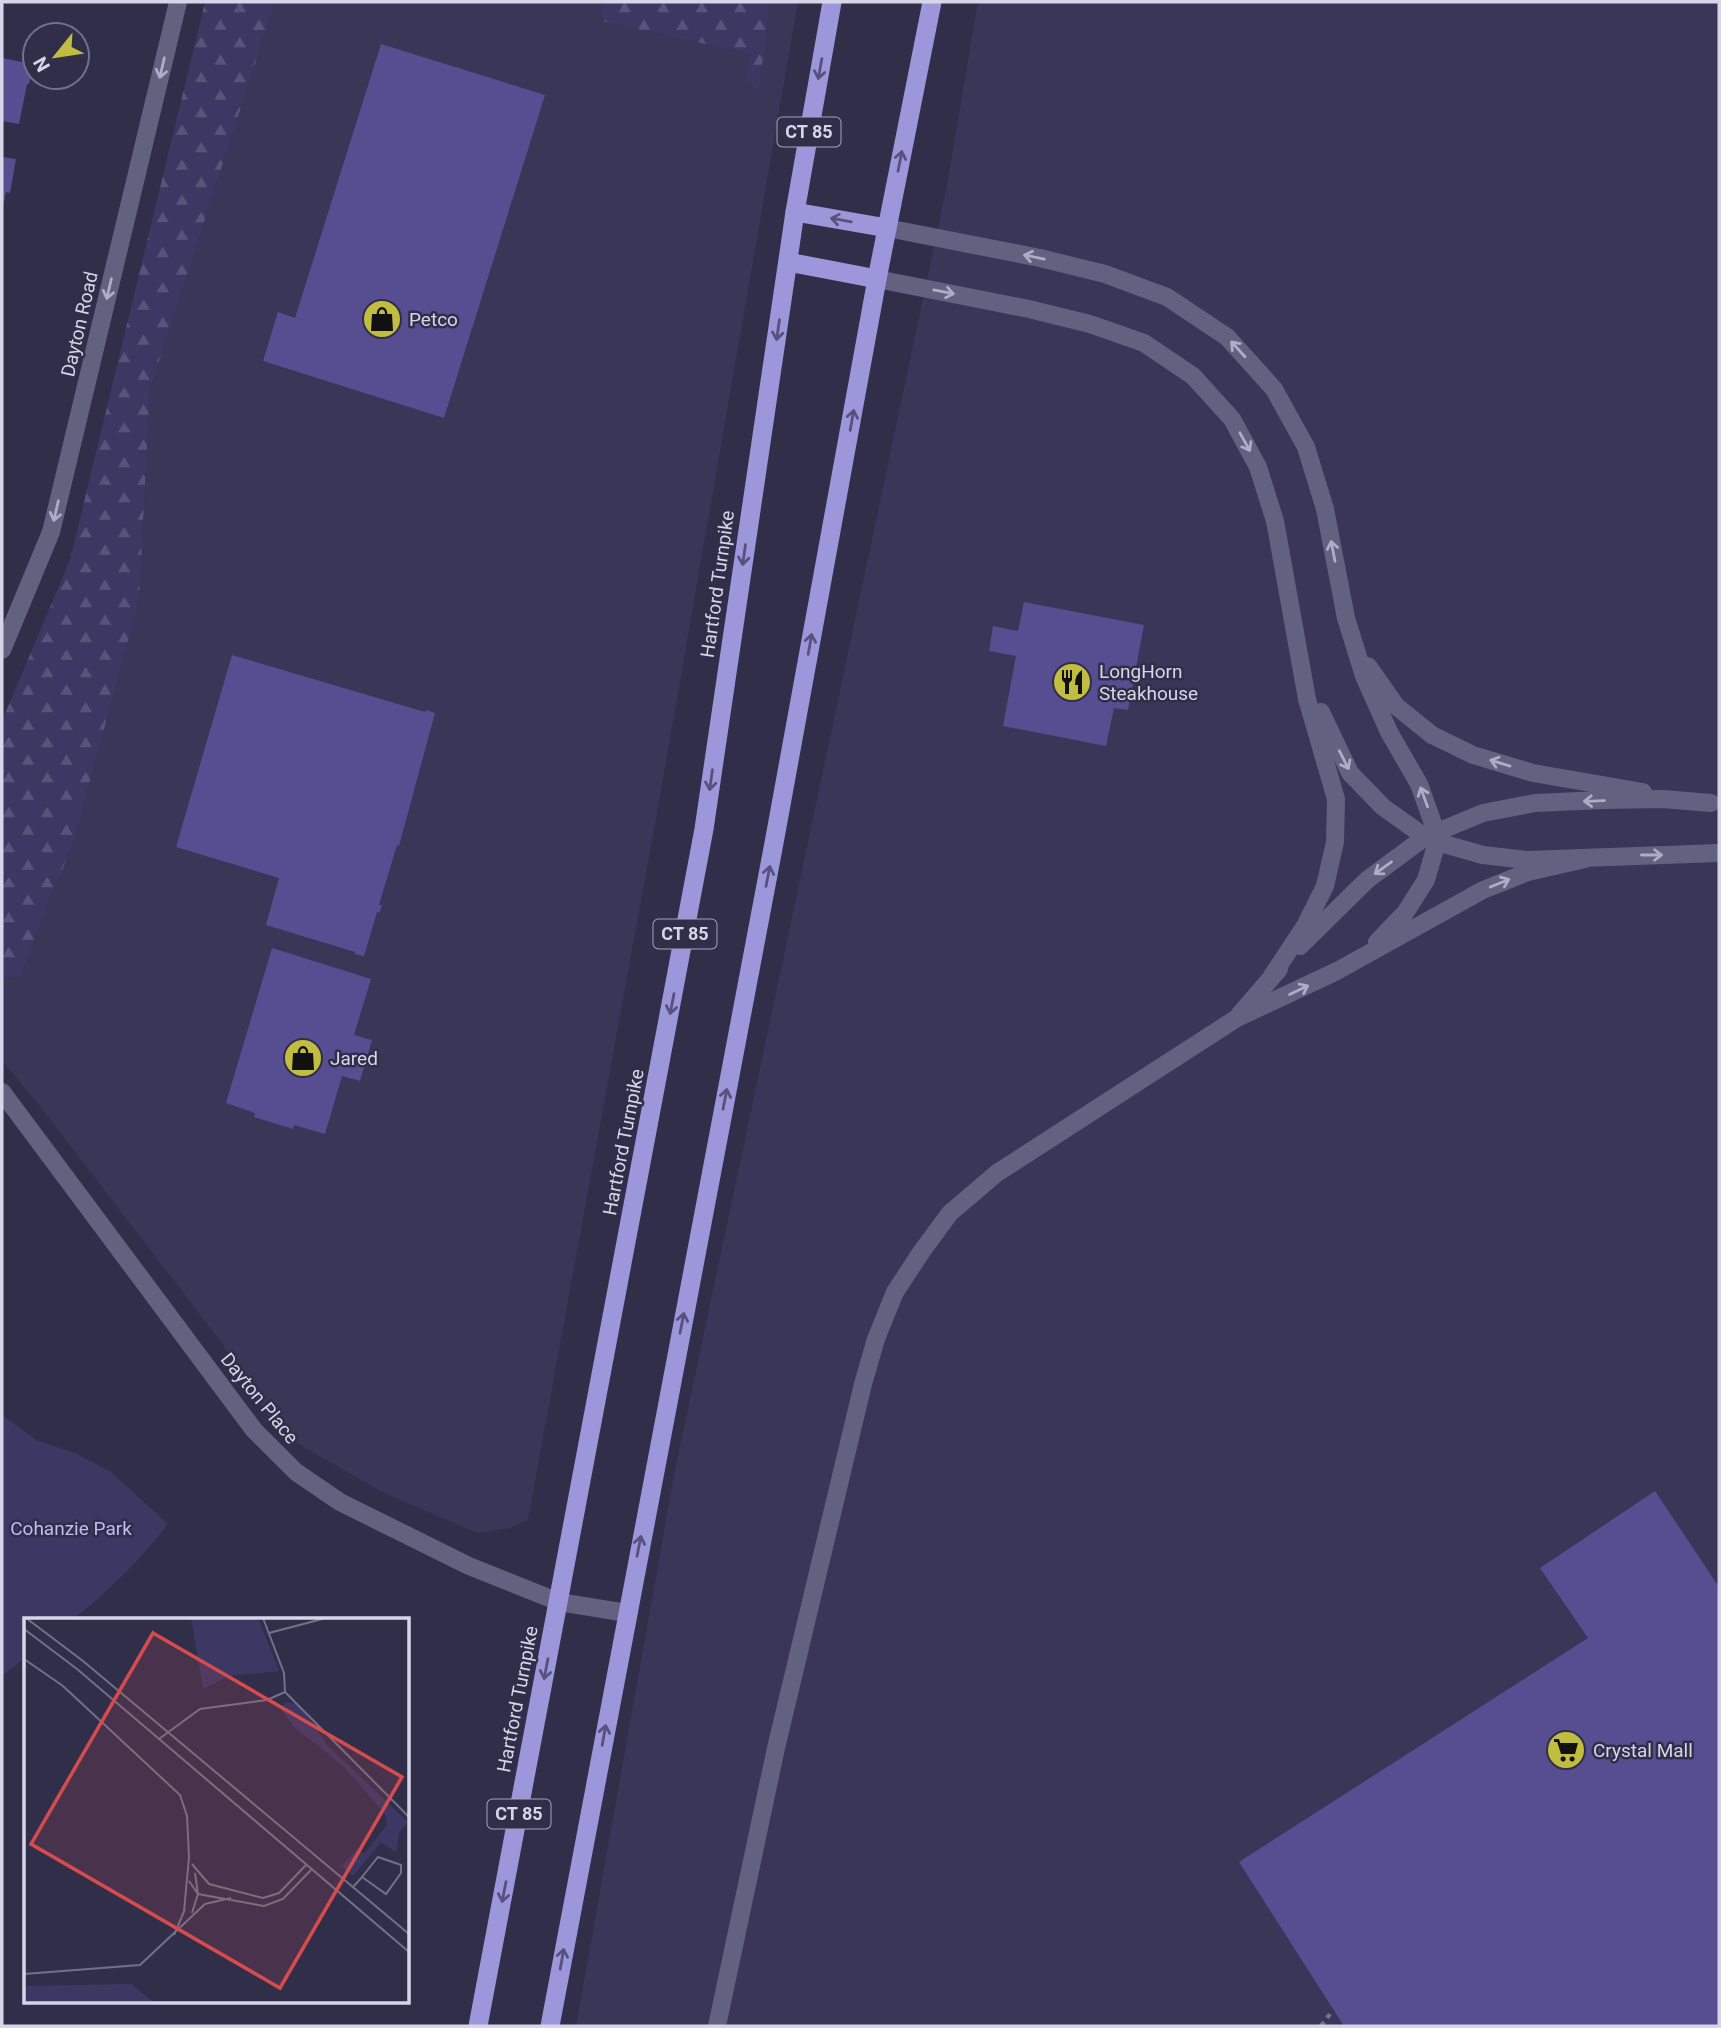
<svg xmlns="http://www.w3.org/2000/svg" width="1721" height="2028" font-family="Roboto,sans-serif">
	<defs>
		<pattern id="forest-firs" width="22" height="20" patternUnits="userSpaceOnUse" patternTransform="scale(1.75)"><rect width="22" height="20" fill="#3d3863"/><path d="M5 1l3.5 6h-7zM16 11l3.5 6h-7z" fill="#585479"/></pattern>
	</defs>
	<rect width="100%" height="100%" fill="#312e4a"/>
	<!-- built -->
	<g fill="#393658">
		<polygon points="275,2 603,2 601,21 751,54 748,79 759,90 770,2 798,2 661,791 528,1520 510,1528 477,1533 382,1492 278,1432 221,1342 36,1101 2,1061 2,978 21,977 38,928 73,844 139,600 150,389"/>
		<polygon points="978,2 1719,2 1719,2026 576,2026 675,1470 947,185"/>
	</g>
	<!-- forest -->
	<g fill="url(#forest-firs)">
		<polygon points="205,2 275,2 150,389 139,600 73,844 38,928 21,977 2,978 2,721 70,560"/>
		<polygon points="603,2 770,2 759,91 747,79 751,54 601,21"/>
	</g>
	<!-- green -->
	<path fill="#3d3863" d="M2 1415 36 1440 75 1453 111 1472 168 1524C141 1559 107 1593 72 1620H26V1657L2 1676Z"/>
	<!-- building -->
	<g fill="#574e92">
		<polygon points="381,44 545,95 444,418 263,361 278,312 295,318"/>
		<polygon points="2,58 32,64 30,71 32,71 29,84 27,84 19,124 2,121"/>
		<polygon points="2,157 16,159 10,193 6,192 3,206"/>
		<polygon points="1024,602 1144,625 1128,710 1114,708 1106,746 1003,726 1016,656 989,651 993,626 1018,631"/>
		<polygon points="232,655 425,712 426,710 435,713 399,846 397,845 379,905 382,905 380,912 377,912 364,956 355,954 355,952 266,925 279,878 176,847"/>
		<polygon points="272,948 371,979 354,1035 372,1040 360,1081 342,1076 325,1134 294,1125 293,1129 254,1117 255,1113 226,1103"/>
		<polygon points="1655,1491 1719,1587 1719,2026 1344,2026 1239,1862 1588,1638 1540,1568"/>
	</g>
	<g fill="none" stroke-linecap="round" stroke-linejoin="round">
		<!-- path -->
		<polyline stroke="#737189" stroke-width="4.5" stroke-dasharray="5 5" stroke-linecap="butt" points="1321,2026 1333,2010"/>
		<!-- service -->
		<g stroke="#636180" stroke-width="18">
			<polyline points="887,228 1040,258 1105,274 1167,297 1227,337 1274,389 1306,447 1325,509 1346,618 1364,676 1389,732 1419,784 1436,832 1437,842 1426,880 1405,913 1377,942"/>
			<polyline points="877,279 1029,309 1090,324 1144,343 1193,376 1232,419 1258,467 1275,521 1307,699 1336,799 1335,842 1325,886 1305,926 1272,976"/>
			<polyline points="1368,666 1396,706 1432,735 1473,755 1533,773 1643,792"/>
			<polyline points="1321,712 1350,773 1383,807 1425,837 1437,842 1483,855 1527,860 1719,853"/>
			<polyline points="1300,946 1367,880 1425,837 1483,813 1535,803 1602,800 1663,799 1711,803"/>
			<polyline points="1240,1014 1279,969"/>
			<polyline points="717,2026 776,1748 863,1384 876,1339 895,1292 922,1251 950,1213 997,1173 1237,1018 1337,971 1483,890 1528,872 1585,859"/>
		</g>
		<!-- minor -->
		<polyline stroke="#636180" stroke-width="18" points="2,650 51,532 178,2"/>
		<!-- tertiary -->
		<polyline stroke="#636180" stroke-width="18" points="2,1092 254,1430 296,1472 340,1502 469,1566 559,1602 627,1613"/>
		<!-- trunk -->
		<g stroke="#9c96db" stroke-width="19">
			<polyline points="795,212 887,228"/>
			<polyline points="788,262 877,279"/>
			<polyline points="478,2026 704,829 795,212 832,2"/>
			<polyline points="550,2026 774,843 877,279 932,2"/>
		</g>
	</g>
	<!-- one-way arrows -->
	<defs><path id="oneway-shaft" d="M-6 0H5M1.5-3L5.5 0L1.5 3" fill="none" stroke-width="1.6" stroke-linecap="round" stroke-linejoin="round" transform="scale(1.75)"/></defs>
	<g stroke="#aeadc4">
		<use href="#oneway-shaft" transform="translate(162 68) rotate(103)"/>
		<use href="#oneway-shaft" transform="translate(1034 257) rotate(-168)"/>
		<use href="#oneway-shaft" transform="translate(109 289) rotate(103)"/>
		<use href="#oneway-shaft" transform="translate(944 292) rotate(11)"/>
		<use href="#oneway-shaft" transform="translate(1238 349) rotate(-132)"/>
		<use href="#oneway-shaft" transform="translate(1245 442) rotate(61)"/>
		<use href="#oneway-shaft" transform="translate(56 511) rotate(103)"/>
		<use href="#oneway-shaft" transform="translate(1333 551) rotate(-101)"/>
		<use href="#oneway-shaft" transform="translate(1344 760) rotate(63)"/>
		<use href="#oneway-shaft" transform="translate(1500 763) rotate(-163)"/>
		<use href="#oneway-shaft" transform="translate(1424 797) rotate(-110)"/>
		<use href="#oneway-shaft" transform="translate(1594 801) rotate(178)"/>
		<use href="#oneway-shaft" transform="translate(1652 855)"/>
		<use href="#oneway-shaft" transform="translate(1383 868) rotate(144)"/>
		<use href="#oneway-shaft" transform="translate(1500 883) rotate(-22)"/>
		<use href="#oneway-shaft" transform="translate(1299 990) rotate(-26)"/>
	</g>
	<g stroke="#56527d">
		<use href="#oneway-shaft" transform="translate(820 69) rotate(100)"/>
		<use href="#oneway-shaft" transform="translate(900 161) rotate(-79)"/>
		<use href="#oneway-shaft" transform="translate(841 220) rotate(-170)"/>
		<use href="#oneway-shaft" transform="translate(778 330) rotate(98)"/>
		<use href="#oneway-shaft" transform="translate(852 420) rotate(-80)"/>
		<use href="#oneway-shaft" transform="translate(744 555) rotate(98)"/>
		<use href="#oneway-shaft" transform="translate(810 644) rotate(-80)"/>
		<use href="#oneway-shaft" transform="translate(711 780) rotate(98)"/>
		<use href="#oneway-shaft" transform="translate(768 876) rotate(-79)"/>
		<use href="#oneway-shaft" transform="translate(672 1004) rotate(101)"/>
		<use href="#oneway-shaft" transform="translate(725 1099) rotate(-79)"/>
		<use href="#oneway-shaft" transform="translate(682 1323) rotate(-79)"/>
		<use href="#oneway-shaft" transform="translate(639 1546) rotate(-79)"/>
		<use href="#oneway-shaft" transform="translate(546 1669) rotate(101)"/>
		<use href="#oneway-shaft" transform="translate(604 1735) rotate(-80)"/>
		<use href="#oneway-shaft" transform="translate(504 1892) rotate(101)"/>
		<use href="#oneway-shaft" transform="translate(562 1959) rotate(-80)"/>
	</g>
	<!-- icons -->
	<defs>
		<symbol id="shop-disc" viewBox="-11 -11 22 22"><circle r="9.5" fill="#c1bd40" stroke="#312e4a"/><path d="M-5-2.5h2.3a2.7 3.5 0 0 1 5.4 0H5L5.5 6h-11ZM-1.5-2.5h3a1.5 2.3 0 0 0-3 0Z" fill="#111"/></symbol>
		<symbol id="restaurant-disc" viewBox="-11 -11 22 22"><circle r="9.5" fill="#c1bd40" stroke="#312e4a"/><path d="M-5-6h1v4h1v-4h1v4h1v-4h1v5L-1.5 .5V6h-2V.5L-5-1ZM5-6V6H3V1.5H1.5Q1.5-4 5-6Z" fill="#111"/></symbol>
		<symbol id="supermarket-disc" viewBox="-11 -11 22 22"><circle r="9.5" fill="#c1bd40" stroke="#312e4a"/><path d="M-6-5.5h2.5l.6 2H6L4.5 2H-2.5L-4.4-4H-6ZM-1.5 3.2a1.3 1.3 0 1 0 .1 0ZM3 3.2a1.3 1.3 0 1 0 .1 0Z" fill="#111"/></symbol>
	</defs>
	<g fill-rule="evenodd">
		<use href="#shop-disc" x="360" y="297" width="44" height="44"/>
		<use href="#restaurant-disc" x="1050" y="660" width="44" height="44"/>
		<use href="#shop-disc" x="281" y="1036" width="44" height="44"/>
		<use href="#supermarket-disc" x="1544" y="1728" width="44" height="44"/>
	</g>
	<g text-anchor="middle" stroke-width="5" stroke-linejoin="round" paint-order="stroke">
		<!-- shield labels -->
		<g fill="#312e4a" stroke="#a5a4b9" stroke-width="2">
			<rect x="777.5" y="117.5" width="63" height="29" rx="5"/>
			<rect x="653.5" y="919.5" width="63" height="29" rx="5"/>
			<rect x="487.5" y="1799.5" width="63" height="29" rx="5"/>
		</g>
		<g font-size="18" font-weight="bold" fill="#d7d6e8">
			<text x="809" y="138">CT 85</text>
			<text x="685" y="940">CT 85</text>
			<text x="519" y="1820">CT 85</text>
		</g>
		<!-- poi labels -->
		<g font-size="19" fill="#d7d6e8" stroke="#312e4a" text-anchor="start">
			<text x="409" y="326">Petco</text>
			<text x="1099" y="678">LongHorn<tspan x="1099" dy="22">Steakhouse</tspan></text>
			<text x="330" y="1065">Jared</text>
			<text x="1593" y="1757">Crystal Mall</text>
		</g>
		<!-- street labels -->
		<g font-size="19" fill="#d7d6e8" stroke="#312e4a">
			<text transform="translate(79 324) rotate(-77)" y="7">Dayton Road</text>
			<text transform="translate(717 584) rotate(-82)" y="7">Hartford Turnpike</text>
			<text transform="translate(623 1142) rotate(-79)" y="7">Hartford Turnpike</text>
			<text transform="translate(260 1398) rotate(51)" y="7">Dayton Place</text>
			<text transform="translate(517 1699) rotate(-79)" y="7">Hartford Turnpike</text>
		</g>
		<!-- park labels -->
		<g font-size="19" fill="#bfbbf6" stroke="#312e4a">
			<text x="71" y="1535">Cohanzie Park</text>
		</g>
	</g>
	<!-- overview -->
	<g transform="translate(24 1618)">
		<rect width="385" height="385" fill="#312e4a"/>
		<path d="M107 366 131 385H0V368Z" fill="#3d3863"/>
		<path d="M261 84 276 87 304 128 384 204 375 215 372 234 357 224 329 258 313 245 318 247 333 231 340 236 363 207 361 196 320 149 269 108 257 92Z" fill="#3d3863"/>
		<path d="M167 0H234L255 53 205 58 179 71Z" fill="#3d3863"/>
		<path fill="none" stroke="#737189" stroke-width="2" d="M2 0 59 43 385 316M239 0 260 55 261 74M0 11 53 51 385 334M245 15 302 0M0 41 39 68 156 177 163 198 165 239 160 293M261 74 385 199M135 121 176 91 243 82 261 74M168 246 185 266 239 280 255 275 282 247M165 263 174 276 240 288 259 281 287 252M329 269 338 259 362 276 377 255V247L354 239 338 259M168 295 174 276 171 255M150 317 161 291M0 356 116 347 181 286 207 280"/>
		<path fill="#d64b4e" fill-opacity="0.15" stroke="#d64b4e" stroke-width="3.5" d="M129 15 378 159 256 370 7 226Z"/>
		<rect width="385" height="385" fill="none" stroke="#d7d6e8" stroke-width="3.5"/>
	</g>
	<!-- border -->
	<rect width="1721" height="2028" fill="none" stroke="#d7d6e8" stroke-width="7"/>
	<!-- north arrow -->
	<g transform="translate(56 56) rotate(240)"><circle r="33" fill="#312e4a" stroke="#737189" stroke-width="2"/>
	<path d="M0-5L12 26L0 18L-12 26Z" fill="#c1bd40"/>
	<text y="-10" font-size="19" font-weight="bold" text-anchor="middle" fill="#d7d6e8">N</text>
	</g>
</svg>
